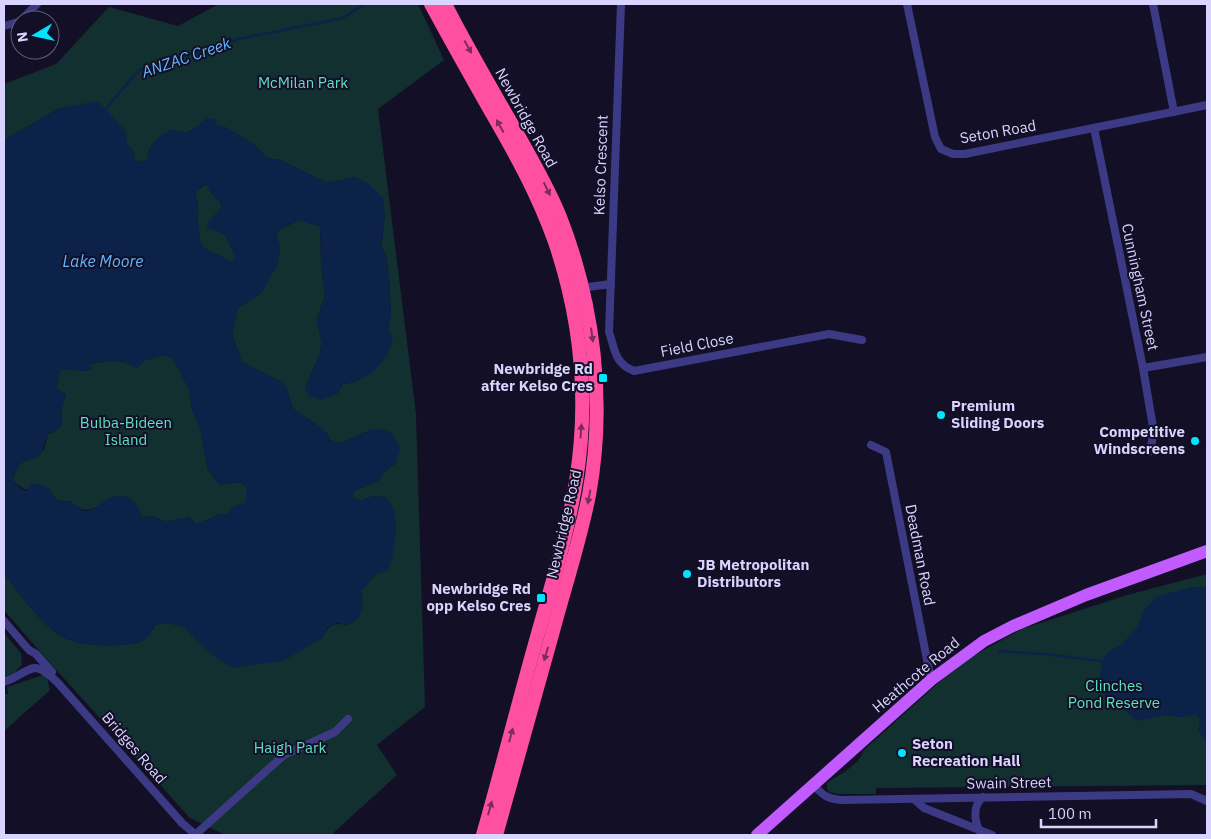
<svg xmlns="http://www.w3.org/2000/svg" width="1211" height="839" font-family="'IBM Plex Sans',sans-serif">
	<rect width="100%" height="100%" fill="#130f26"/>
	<!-- green -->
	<g fill="#12302f">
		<path d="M219 4H418L444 60 378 109 416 414 425 707 377 745 397 775 331 835H225L190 818 41 653 4 610V573C18 592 41 624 61 636 78 645 99 646 118 645 138 643 145 645 155 625L168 622 185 628 214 656 322 638C329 625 332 622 347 625L363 606 361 591 376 574 374 496 360 501 352 497 355 490 367 486 378 481 386 470 396 463 370 430 342 443 332 442 326 433 317 425 293 409 286 386 279 381 242 362 232 335 238 308 262 292 280 249 276 232 298 220 320 226 321 262 325 295 317 320 322 344 319 356 305 388 337 394 343 384 355 382 388 330 391 313 389 277 387 259 381 246 383 236 356 177 327 183 281 160 267 158 252 143 225 127 218 126 205 119 198 126 187 133 171 130 149 149 147 160 142 162 135 160 133 151 127 144 125 130 60 108 4 140V84L56 64 109 7 178 26Z"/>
		<path d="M206 184 215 198 219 200 222 206 218 212 212 218 220 232 226 236 237 260H227L212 252 207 250 201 245C200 238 198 230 198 223 198 213 199 203 195 194L197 190Z"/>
		<path d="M164 355 172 358 179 369 189 389 192 410 200 427 208 470 220 485 240 482 246 487V503L235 506 227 514 217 515 210 519 196 524 189 517 165 522 153 516 142 517 135 503 104 501C91 513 83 513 70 501 58 503 54 499 48 488 29 490 28 494 12 480L17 469 22 462 35 458 44 449 48 434C54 433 58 429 62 425 61 415 61 405 66 395L56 388 60 370 64 369 88 371 91 364 113 360 130 364Z"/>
		<polygon points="1207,574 1207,785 876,788 876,794 838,794 829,792 827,788 827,783 831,780 846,771 858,761 865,749 944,678 973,656 1022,629 1127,595"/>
		<polygon points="4,633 21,653 22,665 14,673 4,677"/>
		<polygon points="46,674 50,690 4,731 4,694 8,694 7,687"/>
	</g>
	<!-- water -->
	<g fill="#0c2248" fill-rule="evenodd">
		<path d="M98 101 125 130 127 144 133 151 135 160 142 162 147 160C151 140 154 140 171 130L187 133 198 126 205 119 214 118 218 126 225 127 252 143 267 158 281 160 327 183 356 177 369 184 383 198 385 217 381 246 387 259 389 277 391 313 388 330 393 339 388 354 372 373 355 382 343 384 337 394 322 400 309 396 305 388 319 356 322 344 317 320 325 295 321 262 320 226 298 220 276 232 280 249 277 266 262 292 238 308 232 335 242 362 280 381 286 386 293 409 317 425 326 433 331 442 342 443 370 430 384 429 393 434 400 448 396 463 386 470 378 481 367 486 355 490 352 497 360 501 374 496 386 497C388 501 391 504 393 508 400 525 394 553 388 571L376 574 361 591 363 606 358 619 347 625 337 623 327 628 322 638 283 661 232 668 214 656 185 628 168 623 155 625C153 628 152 632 150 635 143 644 128 644 118 645 99 646 78 645 61 636 41 624 18 592 4 573V140L60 108ZM206 184 215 198 219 200 222 206C218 213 212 217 207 224V228L220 232 226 236 236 260H227L212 252 207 250 201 245C200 238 198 230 198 223 198 213 199 204 195 194L200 187ZM164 355 172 358 179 369 189 389 192 410 200 427 208 470 220 485 240 482 246 487V503L235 506 227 514 217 515 210 519 196 524 189 517 165 522 153 516 142 517C140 512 138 507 135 503 126 493 113 494 103 502 98 505 93 511 86 511 80 510 75 505 70 501L63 502 56 499 48 488 39 484 32 483 26 491 20 488 12 480 14 474 22 462 35 458 41 454 48 434 57 430 62 425 61 416 63 402 66 400V396L56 388 60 370C70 368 82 373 92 369L91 364C109 361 120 358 137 368L146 360Z"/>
		<polygon points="1191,587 1207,587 1207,740 1204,739 1198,730 1200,719 1195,714 1187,717 1178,717 1164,715 1137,721 1119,706 1110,706 1103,694 1100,674 1102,661 1109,651 1121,645 1136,629 1145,609 1156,597"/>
	</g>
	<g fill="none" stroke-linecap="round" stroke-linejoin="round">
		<!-- stream -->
		<g stroke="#0c2248" stroke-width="2.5">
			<polyline points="104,111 139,70 239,39 343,18 365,4"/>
			<polyline points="999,651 1044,654 1102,661"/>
		</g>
		<!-- street -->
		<g stroke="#3d3a85" stroke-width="8">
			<path d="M621 4 609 332C615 349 614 363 634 371L829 334 862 340"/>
			<polyline points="907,4 935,137 941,149 953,154 965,154 1207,105"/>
			<polyline points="1153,4 1174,112"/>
			<polyline points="21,20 37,4"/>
			<polyline points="4,26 18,22 20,21"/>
			<polyline points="1094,128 1143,368 1153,427 1152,442 1149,452"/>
			<polyline points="580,288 611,284"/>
			<polyline points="1143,368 1207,357"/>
			<polyline points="871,445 886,452 931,680"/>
			<polyline points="4,621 29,650 36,654 52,672"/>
			<path d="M4 682C32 672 31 656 58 683L182 823 196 835"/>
			<path d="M814 786C824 796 828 799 842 800L1191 794 1207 801"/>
			<polyline points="914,799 924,808 992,835"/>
			<path d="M979 830C974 819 973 805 983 797"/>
			<polyline points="195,835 284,755 335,732 348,719"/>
		</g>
		<!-- primary -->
		<polyline stroke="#c25bff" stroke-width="12" points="757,835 931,680 984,641 1013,626 1086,595 1207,551"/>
		<!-- highway -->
		<g stroke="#ff4fa3" stroke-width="14">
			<path d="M431 4C450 39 469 73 489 108 514 151 538 194 555 242 581 319 589 401 576 481 567 537 550 590 535 644 517 708 501 772 483 835"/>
			<path d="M445 4C469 52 498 99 524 146 537 169 550 193 560 217 594 304 606 403 589 495 580 541 565 586 553 631 534 699 515 767 496 835"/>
		</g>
	</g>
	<!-- one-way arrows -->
	<defs><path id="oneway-solid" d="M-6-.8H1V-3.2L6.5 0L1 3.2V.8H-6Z" transform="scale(1.25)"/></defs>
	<g fill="#7d2c5e">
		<use href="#oneway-solid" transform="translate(468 47) rotate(61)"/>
		<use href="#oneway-solid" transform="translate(500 126) rotate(-119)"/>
		<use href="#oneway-solid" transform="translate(547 189) rotate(64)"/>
		<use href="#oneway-solid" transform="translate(592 335) rotate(82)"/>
		<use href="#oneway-solid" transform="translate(581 431) rotate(-86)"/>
		<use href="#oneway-solid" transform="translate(589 497) rotate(101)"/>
		<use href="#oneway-solid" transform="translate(546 654) rotate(106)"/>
		<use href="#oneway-solid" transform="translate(511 735) rotate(-75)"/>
		<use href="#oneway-solid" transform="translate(490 808) rotate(-74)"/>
	</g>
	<!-- markers -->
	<g fill="#00e5ff" stroke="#130f26" stroke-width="2">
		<rect x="598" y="373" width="10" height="10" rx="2.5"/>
		<circle cx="941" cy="415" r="5"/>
		<circle cx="1195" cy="441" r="5"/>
		<circle cx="687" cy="574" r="5"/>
		<rect x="536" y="593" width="10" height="10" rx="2.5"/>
		<circle cx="902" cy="753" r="5"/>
	</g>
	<g text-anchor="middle" stroke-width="4" stroke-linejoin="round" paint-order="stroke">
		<!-- park labels -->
		<g font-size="15" fill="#5fe0c0" stroke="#130f26">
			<text x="303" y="88">McMilan Park</text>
			<text x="126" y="428">Bulba-Bideen<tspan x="126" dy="17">Island</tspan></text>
			<text x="1114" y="691">Clinches<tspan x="1114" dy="17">Pond Reserve</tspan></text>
			<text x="290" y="753">Haigh Park</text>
		</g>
		<!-- street labels -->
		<g font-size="15" fill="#d9d4ff" stroke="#130f26">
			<text transform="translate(526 118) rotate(61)" y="5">Newbridge Road</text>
			<text transform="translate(998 132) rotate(-10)" y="5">Seton Road</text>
			<text transform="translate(601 165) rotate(-88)" y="5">Kelso Crescent</text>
			<text transform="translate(1140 287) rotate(78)" y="5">Cunningham Street</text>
			<text transform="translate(697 345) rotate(-11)" y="5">Field Close</text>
			<text transform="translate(564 524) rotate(-77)" y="5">Newbridge Road</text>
			<text transform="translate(920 555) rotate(79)" y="5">Deadman Road</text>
			<text transform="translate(916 675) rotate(-40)" y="5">Heathcote Road</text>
			<text transform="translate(134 748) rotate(49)" y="5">Bridges Road</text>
			<text transform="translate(1009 783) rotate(-1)" y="5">Swain Street</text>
		</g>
		<!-- poi labels -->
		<g font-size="15" font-weight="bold" fill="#d9d4ff" stroke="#130f26" text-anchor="end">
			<text x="593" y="374">Newbridge Rd<tspan x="593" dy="17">after Kelso Cres</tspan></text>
			<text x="951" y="411" text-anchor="start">Premium<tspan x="951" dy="17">Sliding Doors</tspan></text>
			<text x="1185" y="437">Competitive<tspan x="1185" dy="17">Windscreens</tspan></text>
			<text x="697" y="570" text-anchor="start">JB Metropolitan<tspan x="697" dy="17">Distributors</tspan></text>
			<text x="531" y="594">Newbridge Rd<tspan x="531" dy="17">opp Kelso Cres</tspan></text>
			<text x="912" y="749" text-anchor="start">Seton<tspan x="912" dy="17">Recreation Hall</tspan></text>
		</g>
		<!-- water labels -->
		<g font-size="16" font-style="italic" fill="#62b6ff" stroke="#130f26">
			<text transform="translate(186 57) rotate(-19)" y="6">ANZAC Creek</text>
			<text x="103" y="267">Lake Moore</text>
		</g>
	</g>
	<!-- border -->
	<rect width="1211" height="839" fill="none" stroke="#d9d4ff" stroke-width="10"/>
	<!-- north arrow -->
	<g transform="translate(35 35) rotate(261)"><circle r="24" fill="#130f26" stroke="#625e7d"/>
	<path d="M0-4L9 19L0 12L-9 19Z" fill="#00e5ff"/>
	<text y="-8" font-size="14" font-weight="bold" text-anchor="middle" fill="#d9d4ff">N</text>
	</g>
	<!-- scale -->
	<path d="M1041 819v8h115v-8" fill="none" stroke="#d9d4ff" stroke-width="2.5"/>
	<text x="1048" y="819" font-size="15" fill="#d9d4ff" stroke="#130f26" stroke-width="4" paint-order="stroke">100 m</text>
</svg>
